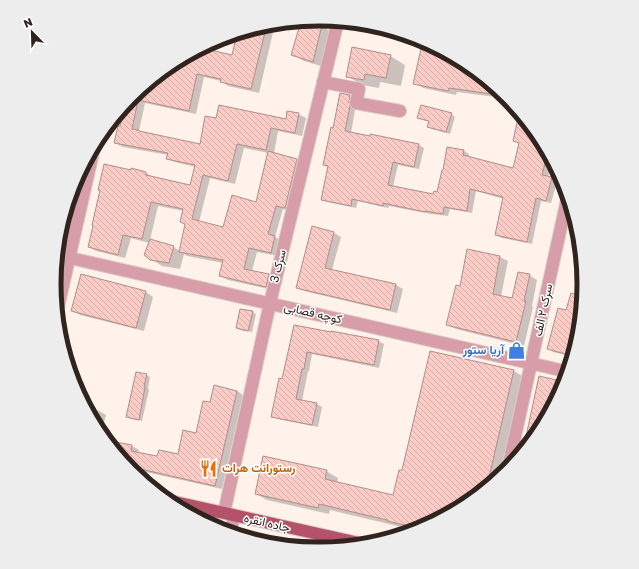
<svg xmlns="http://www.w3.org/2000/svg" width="639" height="569" font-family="'Golos Text',Vazirmatn,sans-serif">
	<defs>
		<pattern id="building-back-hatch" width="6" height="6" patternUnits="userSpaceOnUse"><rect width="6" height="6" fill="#fbcbc5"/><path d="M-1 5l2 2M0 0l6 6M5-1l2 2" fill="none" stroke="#d7aea9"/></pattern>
	</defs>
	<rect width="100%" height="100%" fill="#fff2eb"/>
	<!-- shadow -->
	<g fill="#0003" fill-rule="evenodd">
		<polygon points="302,22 322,26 333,33 324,67 304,61 293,55"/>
		<polygon points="365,23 372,24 421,39 467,64 504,95 504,98 457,92 456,95 423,88 415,83 423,44 372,32 364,27"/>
		<path d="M267 24 274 28 259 93 228 86 221 81 204 77 196 114 145 103 139 131 201 145 217 119 286 120 298 114 306 118 302 136 278 131 274 153 297 160 304 164 292 212 283 209 275 237 282 241 278 256 257 252 252 271 269 275 276 279 273 290 228 280 220 276 223 263 187 256 184 254 180 269 162 266 151 259 149 243 131 238 125 258 96 251 89 247 146 173 153 177 191 186 196 167 175 162 167 158 168 155 123 147 115 143 121 127 126 103 132 97 148 83 162 86 168 67 172 64 201 48 233 56 238 33ZM244 148 268 153 256 203 224 228 199 222 210 178 235 184ZM158 206 184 211 181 222 185 224 180 251 173 247 150 240Z"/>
		<polygon points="390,56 405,65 401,86 380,82 379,88 362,85 347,76"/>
		<polygon points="340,94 350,96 349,96 347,107 349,107 351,96 355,99 354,105 355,110 351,133 370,137 371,135 419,145 424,148 419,169 398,165 393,187 434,195 435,192 437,193 442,171 444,171 448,149 464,151 469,154 469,157 514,169 520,144 514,141 519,119 527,121 540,137 552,159 548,177 557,181 551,203 541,201 532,244 502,238 496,235 504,199 476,191 472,213 450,209 448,216 431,214 389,206 388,208 358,201 356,208 328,202 322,199 329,167 324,164 332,129 334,129"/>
		<polygon points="451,114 455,117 450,134 432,129 428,126 429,122 418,118"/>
		<polygon points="85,162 71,242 58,240 59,232 74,183"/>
		<polygon points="578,228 580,233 580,237 576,235"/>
		<polygon points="334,233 341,237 332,270 396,285 403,289 397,313 304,291 297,287"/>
		<polygon points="500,257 508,261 501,296 513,299 529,275 537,280 532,306 533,307 524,346 456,329 448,325 461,287"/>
		<polygon points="56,265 62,268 55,296 54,284"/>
		<polygon points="582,267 583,267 585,285 580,337 574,357 553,352 548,348 575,296 579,270"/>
		<polygon points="146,292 153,297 144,331 80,315 72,310"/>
		<polygon points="252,312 256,314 252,332 240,330 237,328"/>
		<polygon points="295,326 378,341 384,344 379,368 312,354 309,371 308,371 302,401 317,404 322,407 318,427 278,419 272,416 283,380"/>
		<polygon points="514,371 525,378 502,477 467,505 421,530 418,531 330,510 329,514 267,500 256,494 326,471 338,478 337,483 394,496 402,471"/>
		<polygon points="146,375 150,377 148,388 149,390 142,421 131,419 128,417"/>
		<polygon points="237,391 243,395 222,489 128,468 106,441 132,446 139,450 138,454 158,458 178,456 196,434 211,404"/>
		<polygon points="85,407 99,411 106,415 103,426 106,427 103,437 99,432"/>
	</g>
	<!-- building -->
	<g fill="url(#building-back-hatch)" stroke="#b08e8a">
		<polygon points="301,21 322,25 313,62 291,55"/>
		<polygon points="267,24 251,89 220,82 221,79 197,74 189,111 138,100 132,129 139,130 139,131 200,144 205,116 216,118 219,105 286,119 287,111 299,113 295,133 271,128 266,150 237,144 228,181 203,175 192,219 223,227 232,195 256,202 268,151 297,159 285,208 276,206 268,234 275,236 271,253 249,248 244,269 269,274 266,287 219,276 223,260 179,252 185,224 180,222 183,209 151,202 142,239 123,235 118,255 88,247 93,226 92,225 100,190 98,190 104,164 131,170 131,168 146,172 146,175 190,185 195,165 166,159 168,153 114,143 118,126 120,126 125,105 132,97 172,64 202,48 232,55 237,33"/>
		<polygon points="423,40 467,64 506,96 449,88 448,91 413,84"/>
		<polygon points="352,47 391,55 386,78 365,74 364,80 346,77"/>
		<polygon points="340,93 350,95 349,102 350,106 345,131 370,136 370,134 419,144 414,167 393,162 388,185 433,194 434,191 437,192 442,170 443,170 447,147 464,150 463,155 513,168 519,143 513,141 518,118 526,120 540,137 548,151 542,175 552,177 546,201 536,198 527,242 495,235 503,197 470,189 467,211 444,207 443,214 425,211 425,212 383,203 383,206 352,199 351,206 321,200 328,166 323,165 331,127 333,128"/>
		<polygon points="421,105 452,113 446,132 427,127 429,121 417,118"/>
		<polygon points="312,226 334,232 325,268 396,284 390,310 296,288"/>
		<polygon points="150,239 174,246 169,263 150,260 144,255"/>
		<polygon points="467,249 500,256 493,294 512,298 518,272 530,274 524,301 526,301 516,342 446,325 456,285 460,286"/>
		<polygon points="81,274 146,291 136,328 71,311"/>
		<polygon points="571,293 584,297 581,323 573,356 547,349 558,308 566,310"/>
		<polygon points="240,309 253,311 248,331 236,328"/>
		<polygon points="294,325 331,332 331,331 379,340 374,365 307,352 304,369 302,369 296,399 317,403 312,425 271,417 279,378 282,379"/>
		<polygon points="430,351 514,370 487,486 484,485 483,492 467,505 422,529 387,521 387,520 319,504 318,508 255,494 263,456 327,470 325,479 393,495 399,470 402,470"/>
		<polygon points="136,372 147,374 144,386 145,387 139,420 126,417"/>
		<polygon points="539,376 566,382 565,386 540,432 522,455"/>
		<polygon points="214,385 237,391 215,486 127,466 105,440 132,445 131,451 157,456 159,450 178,454 183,430 196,433 203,401 210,402"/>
	</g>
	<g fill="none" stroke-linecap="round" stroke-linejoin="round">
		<defs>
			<g id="minor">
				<polyline points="323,82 359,89 356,103 400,111"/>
				<polyline points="57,255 569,372"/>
				<polyline points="57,312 95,144"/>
				<polyline points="507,473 568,195"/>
				<polyline points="224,513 270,303 338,21"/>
				<polyline points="230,534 234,516"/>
			</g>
			<polyline id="major" points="166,500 368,545"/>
		</defs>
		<!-- minor casing -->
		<use href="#minor" stroke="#dacdc6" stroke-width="14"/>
		<!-- major casing -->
		<use href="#major" stroke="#dacdc6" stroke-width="14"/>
		<!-- minor -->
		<use href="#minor" stroke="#d79ea9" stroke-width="12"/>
		<!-- major -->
		<use href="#major" stroke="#b4526a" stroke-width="12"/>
	</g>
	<!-- icons -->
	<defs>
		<symbol id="shop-bare" viewBox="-9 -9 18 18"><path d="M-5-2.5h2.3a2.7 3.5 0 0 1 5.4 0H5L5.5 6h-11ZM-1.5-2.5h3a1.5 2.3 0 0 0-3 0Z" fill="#3f7fe0" stroke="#fff" stroke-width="2.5" paint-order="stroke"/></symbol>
		<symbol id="restaurant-bare" viewBox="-9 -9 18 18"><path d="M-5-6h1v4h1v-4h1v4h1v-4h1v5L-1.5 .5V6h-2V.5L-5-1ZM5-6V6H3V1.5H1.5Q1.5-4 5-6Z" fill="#e8710a" stroke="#fff" stroke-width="2.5" paint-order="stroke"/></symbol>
	</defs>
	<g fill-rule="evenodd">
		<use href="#shop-bare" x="504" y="338" width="25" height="25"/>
		<use href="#restaurant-bare" x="196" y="456" width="25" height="25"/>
	</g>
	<g text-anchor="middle" stroke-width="3" stroke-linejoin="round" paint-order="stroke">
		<!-- street labels -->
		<g font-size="12" fill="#30241e" stroke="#fff">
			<text transform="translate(278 266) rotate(-76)" y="4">سرک 3</text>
			<text transform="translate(543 310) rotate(-78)" y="4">سرک ۲ الف</text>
			<text transform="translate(313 313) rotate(13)" y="4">کوچه قصابی</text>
			<text transform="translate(267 523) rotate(13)" y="4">جاده انقره</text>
		</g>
		<!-- shop labels -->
		<g font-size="12" font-weight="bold" fill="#366cbe" stroke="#fff" text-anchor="end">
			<text x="504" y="354">آریا ستور</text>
		</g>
		<!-- food labels -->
		<g font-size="12" font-weight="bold" fill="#c56008" stroke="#fff" text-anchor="start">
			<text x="222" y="472">رستورانت هرات</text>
		</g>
	</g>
	<!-- crop -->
	<path d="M0 0H639V569H0ZM61 284a258 258 0 1 1 516 0a258 258 0 1 1-516 0Z" fill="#eeeded" fill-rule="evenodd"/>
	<path fill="none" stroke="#30241e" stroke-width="5" d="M61 284a258 258 0 1 1 516 0a258 258 0 1 1-516 0Z"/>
	<!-- north arrow -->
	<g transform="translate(32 32) rotate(337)" stroke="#ffffff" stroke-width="3" paint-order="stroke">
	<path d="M0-3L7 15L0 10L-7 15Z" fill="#30241e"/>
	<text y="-6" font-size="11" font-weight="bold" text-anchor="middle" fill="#30241e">N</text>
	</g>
</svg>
